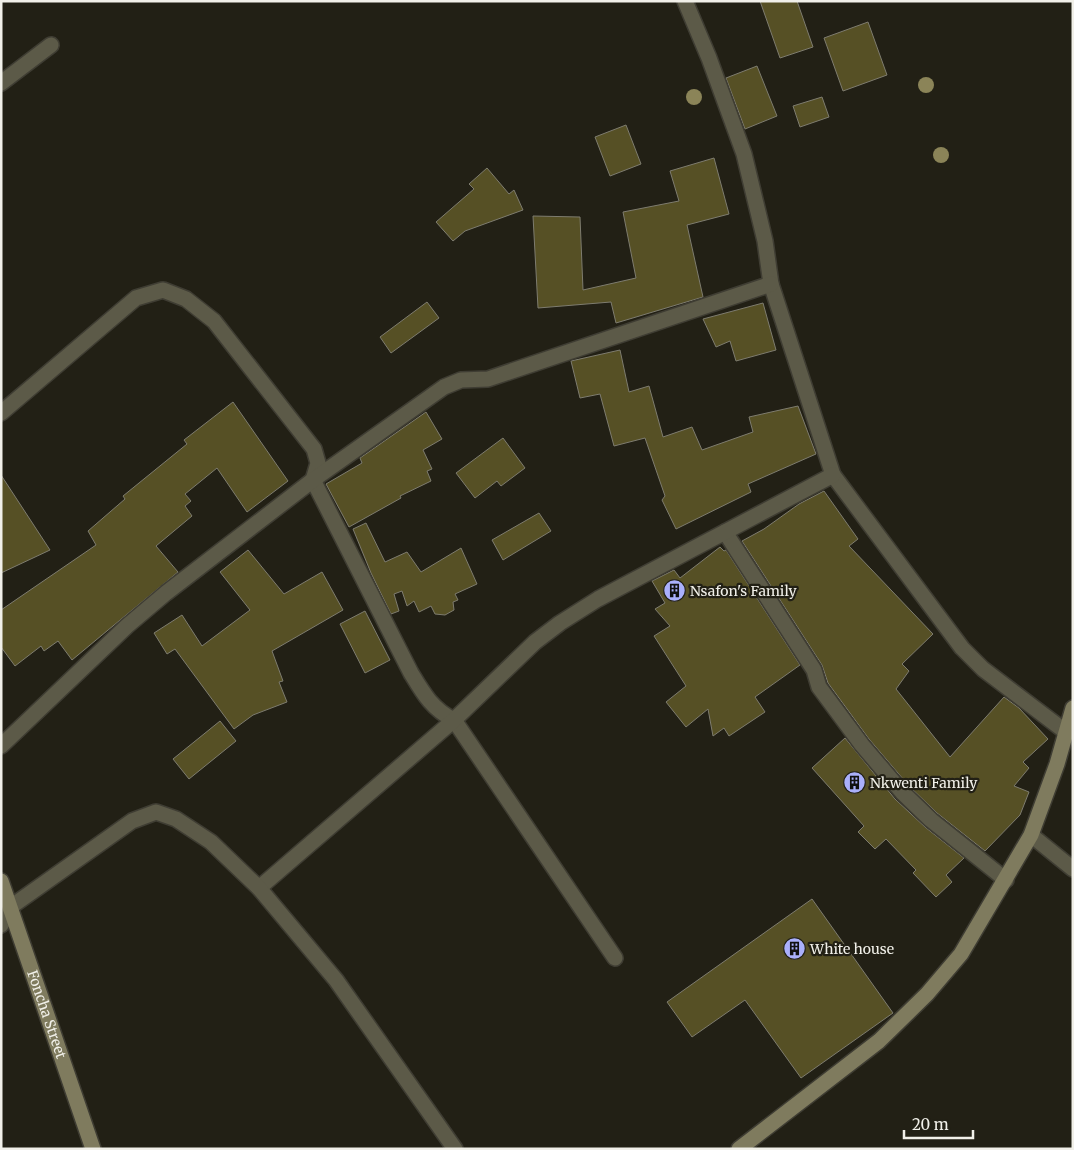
<svg xmlns="http://www.w3.org/2000/svg" width="1074" height="1150" font-family="Merriweather,serif">
	<rect width="100%" height="100%" fill="#222015"/>
	<!-- building -->
	<g fill="#565025" stroke="#7e7c6f">
		<polygon points="760,1 797,1 813,47 780,58"/>
		<polygon points="868,22 887,75 843,91 824,38"/>
		<polygon points="757,66 777,116 745,129 726,78"/>
		<polygon points="822,97 829,117 800,127 793,106"/>
		<polygon points="626,125 641,164 610,176 595,137"/>
		<polygon points="714,158 729,214 687,225 703,297 616,323 611,302 538,308 533,216 580,217 583,290 636,278 623,212 679,201 670,171"/>
		<polygon points="487,168 509,194 514,190 523,210 465,231 453,241 436,222 474,189 469,184"/>
		<polygon points="427,302 439,318 391,353 380,337"/>
		<polygon points="763,303 776,350 736,361 730,341 716,347 703,319"/>
		<polygon points="620,350 629,392 649,386 663,437 692,427 702,450 753,432 749,417 798,406 816,454 748,484 751,492 676,529 662,500 665,496 645,438 614,446 600,394 580,398 571,361"/>
		<polygon points="233,402 288,481 247,512 217,468 185,494 191,501 185,506 192,516 156,546 178,572 72,660 58,641 44,651 41,646 15,666 1,647 1,610 96,545 88,531 125,499 123,496 187,444 184,440"/>
		<polygon points="426,412 442,439 423,450 432,469 427,471 431,481 400,496 401,498 349,527 326,484 362,463 360,458"/>
		<polygon points="503,438 525,468 501,486 497,481 475,498 456,473"/>
		<polygon points="1,475 50,550 1,573"/>
		<polygon points="824,491 858,539 849,546 933,634 902,664 909,671 896,689 950,757 1004,697 1019,708 1048,739 1023,762 1029,768 1014,786 1029,792 1020,815 985,851 937,813 909,786 869,739 828,683 822,665 742,541 764,529 799,504"/>
		<polygon points="539,513 551,531 503,560 492,540"/>
		<polygon points="366,523 385,562 407,552 421,572 461,548 477,584 455,594 458,600 453,602 454,610 445,615 435,614 431,606 419,612 414,601 407,606 402,591 394,594 399,611 391,614 371,573 353,529"/>
		<polygon points="720,547 724,551 726,550 800,665 755,697 765,712 729,736 724,728 713,736 708,709 686,727 666,702 686,686 654,636 670,626 655,609 665,603 652,581 674,570 680,578"/>
		<polygon points="248,550 284,594 322,572 343,610 272,651 283,681 279,682 287,702 253,715 234,729 175,649 167,654 154,633 182,615 202,646 250,610 220,572"/>
		<polygon points="365,611 390,660 365,673 340,624"/>
		<polygon points="220,721 236,741 189,779 173,759"/>
		<polygon points="845,738 895,799 925,827 964,858 946,875 952,882 936,897 913,873 916,870 886,839 875,849 858,832 864,826 812,768"/>
		<polygon points="812,899 893,1013 801,1078 745,1000 692,1037 667,1002"/>
	</g>
	<g fill="none" stroke-linecap="round" stroke-linejoin="round">
		<defs>
			<g id="street">
				<polyline points="685,1 709,58 744,154 765,241 771,284 833,475 962,648 983,669 1066,732"/>
				<polyline points="1,83 51,45"/>
				<path d="M1 413 136 298 163 290 186 299 214 321 314 449 318 463 313 480 411 673C423 693 432 709 454 720L615 958"/>
				<polyline points="725,532 814,670 819,687 862,745 902,792 931,820 1006,880"/>
				<polyline points="1,746 127,626 166,593 313,480 444,387 461,380 488,379 771,284"/>
				<polyline points="1031,835 1073,869"/>
				<polyline points="259,888 454,720 535,642 560,623 598,599 833,475"/>
				<polyline points="1,925 12,906 132,821 156,812 176,819 211,842 259,888 336,980 455,1149"/>
			</g>
			<g id="secondary">
				<path id="s1" d="M1 881 93 1149"/>
				<polyline points="739,1149 879,1041 927,994 961,954 1031,835 1057,764 1073,708"/>
			</g>
		</defs>
		<!-- street casing -->
		<use href="#street" stroke="#3f3d33" stroke-width="18"/>
		<!-- secondary casing -->
		<use href="#secondary" stroke="#3f3d33" stroke-width="18"/>
		<!-- street -->
		<use href="#street" stroke="#5c5a48" stroke-width="15"/>
		<!-- secondary -->
		<use href="#secondary" stroke="#7f7b5e" stroke-width="15"/>
	</g>
	<!-- trees -->
	<g fill="#8b8458">
		<circle cx="926" cy="85" r="8"/>
		<circle cx="694" cy="97" r="8"/>
		<circle cx="941" cy="155" r="8"/>
	</g>
	<!-- icons -->
	<defs>
		<symbol id="building-disc" viewBox="-11 -11 22 22"><circle r="9.5" fill="#aab0fb" stroke="#222015"/><path d="M-4-6H4V6H1V3H-1V6H-4ZM-2.5-4.3h1.7v1.8h-1.7ZM.8-4.3h1.7v1.8H.8ZM-2.5-1h1.7V.8h-1.7ZM.8-1h1.7V.8H.8Z" fill="#111"/></symbol>
	</defs>
	<g fill-rule="evenodd">
		<use href="#building-disc" x="662" y="578" width="25" height="25"/>
		<use href="#building-disc" x="842" y="770" width="25" height="25"/>
		<use href="#building-disc" x="782" y="936" width="25" height="25"/>
	</g>
	<g text-anchor="middle" stroke-width="4.5" stroke-linejoin="round" paint-order="stroke">
		<!-- poi labels -->
		<g font-size="14" fill="#f1f0e9" stroke="#222015" text-anchor="start">
			<text x="690" y="596">Nsafon's Family</text>
			<text x="870" y="788">Nkwenti Family</text>
			<text x="810" y="954">White house</text>
		</g>
		<!-- street labels -->
		<g font-size="14" fill="#f1f0e9" stroke="#222015">
			<text dy="5" stroke="none"><textPath href="#s1" startOffset="141">Foncha Street</textPath></text>
		</g>
	</g>
	<!-- border -->
	<rect width="1074" height="1150" fill="none" stroke="#f1f0e9" stroke-width="5"/>
	<!-- scale -->
	<path d="M904 1130v8h69v-8" fill="none" stroke="#f1f0e9" stroke-width="2.5"/>
	<text x="912" y="1130" font-size="15" fill="#f1f0e9" stroke="#222015" stroke-width="4" paint-order="stroke">20 m</text>
</svg>
